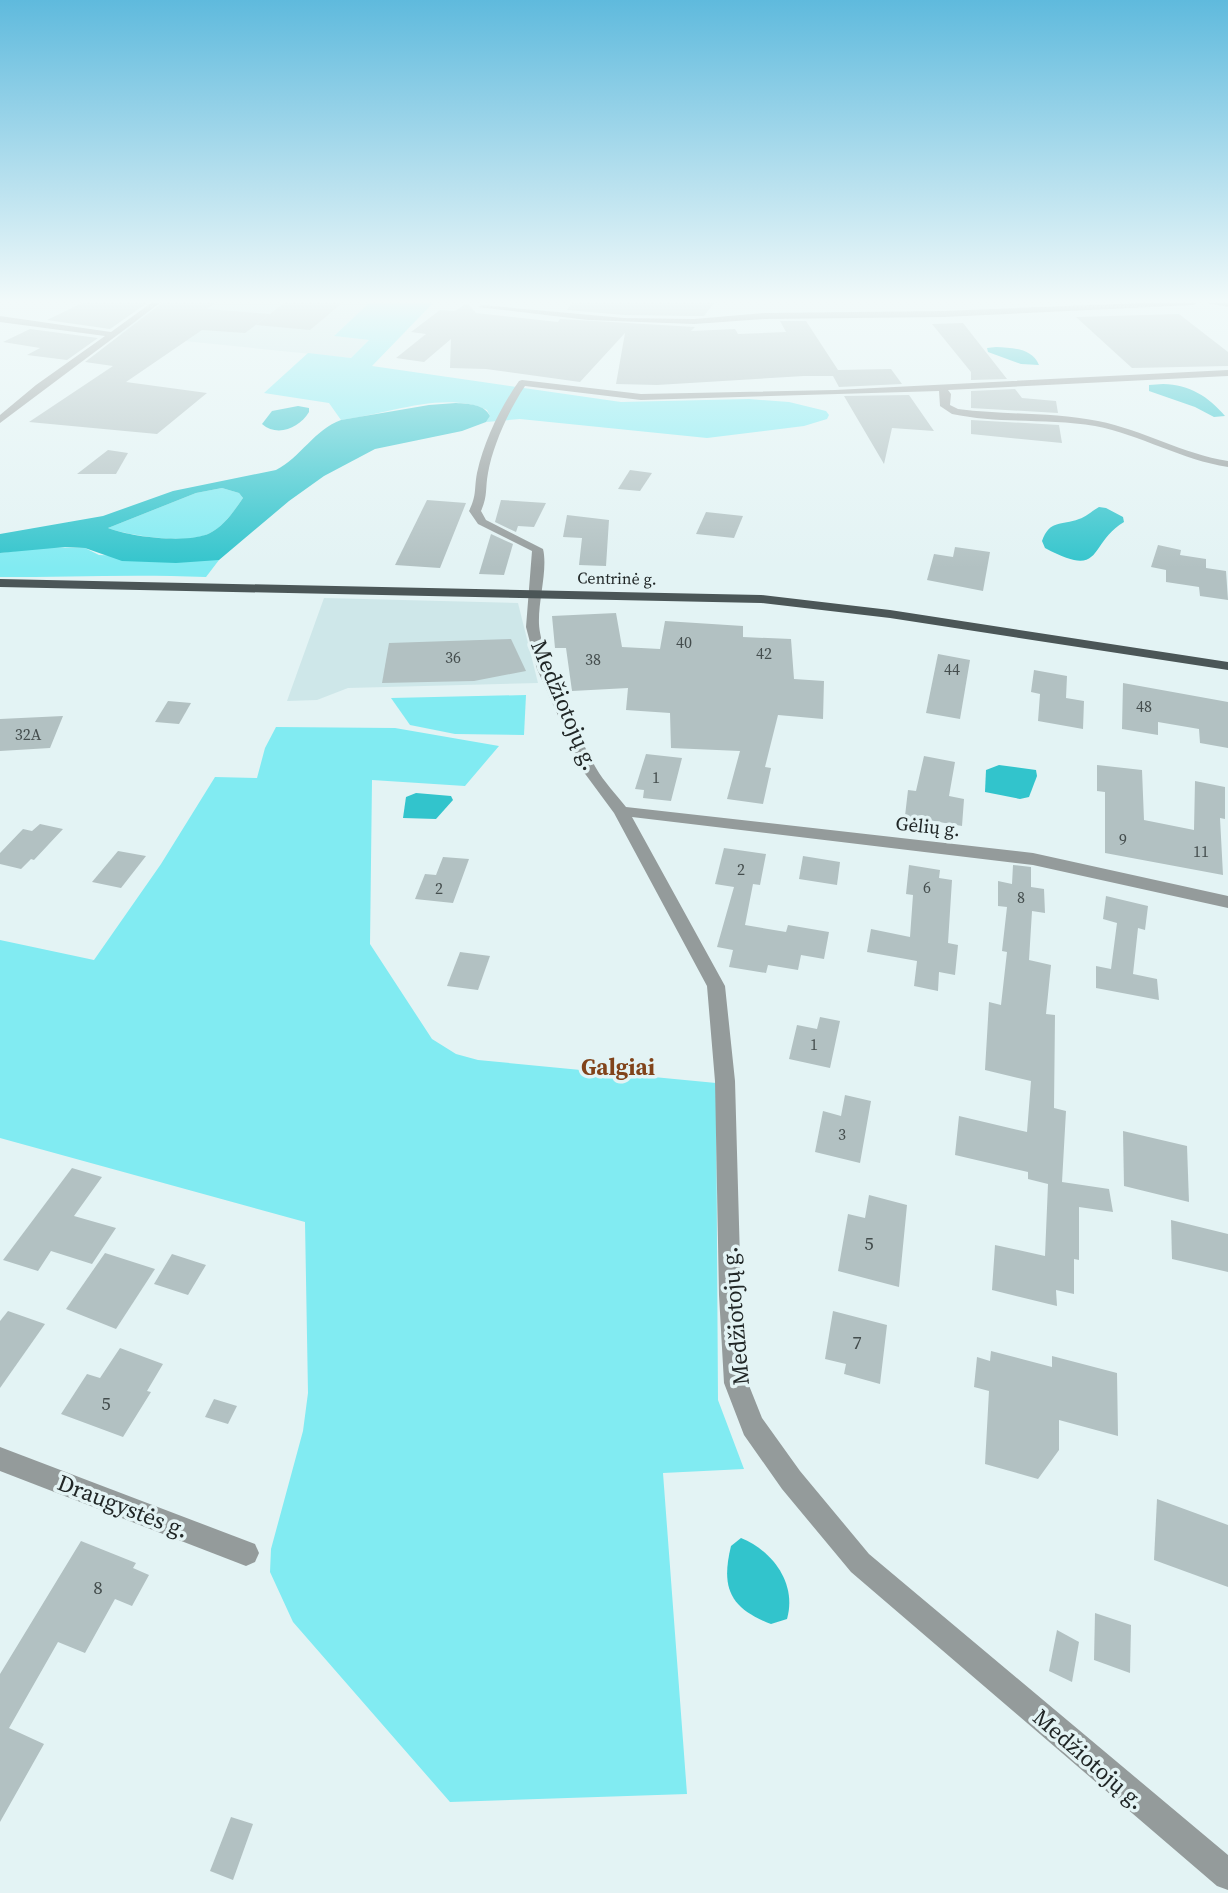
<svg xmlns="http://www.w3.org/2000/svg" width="1228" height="1893" font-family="'Source Serif 4',serif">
	<rect width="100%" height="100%" fill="#e3f3f4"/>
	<!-- built -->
	<g fill="#cee7e9">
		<polygon points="163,303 369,303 334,336 369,340 351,358 115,334"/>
		<polygon points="324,598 518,603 538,683 348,688 317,700 287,701"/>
	</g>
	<!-- green -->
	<g fill="#81ebf2">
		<path d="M369 303H433L372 366 621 402 749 399 789 402 826 411 829 415 827 419 804 426 707 438 520 419 486 422 490 416 487 410C444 390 386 415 341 420L329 403 264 393 308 353 351 358 369 340 334 336Z"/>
		<path d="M222 488 239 493 243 498C235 510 224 526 210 533 188 545 130 536 108 528L196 493Z"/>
		<path d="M45 547 85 548 99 555 219 560 206 577C137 574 69 577 0 577V553Z"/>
		<polygon points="526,695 524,735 455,734 410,725 391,698"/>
		<polygon points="276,727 395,728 499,746 465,786 372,780 370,944 432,1039 456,1054 478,1060 716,1083 718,1400 744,1469 663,1473 687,1794 450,1802 293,1622 270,1572 271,1549 303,1431 308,1393 305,1222 0,1138 0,940 94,960 161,864 215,777 257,778 265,748"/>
	</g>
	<!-- water -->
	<g fill="#32c4cc" fill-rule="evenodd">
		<path d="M996 347C1013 348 1032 348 1039 365L1021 364 988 352 987 348Z"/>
		<path d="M1163 384C1190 385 1208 396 1225 416L1214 417 1195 407 1149 391V385Z"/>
		<path d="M456 403C469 404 484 404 490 416L486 422 462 431 375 449 324 476 289 501 219 560 176 563 122 561 85 548 65 547 0 553V534L103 516 173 491 276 470C300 458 315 429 341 420L429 405ZM222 488 239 493 243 498C234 511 224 526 210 533 189 544 130 537 108 528L196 493Z"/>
		<path d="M298 406 309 408V412C300 427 278 438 262 424L272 411Z"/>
		<path d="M1099 507 1106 508 1123 517 1124 522C1087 544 1105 580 1045 548L1042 541C1050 519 1061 526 1079 519 1086 517 1092 511 1099 507Z"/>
		<polygon points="999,765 1036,770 1037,776 1029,797 1020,799 985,792 986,770"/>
		<polygon points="416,793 451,796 453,800 436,819 403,818 406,797"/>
		<path d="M741 1538C773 1551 797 1584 787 1619L771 1624C729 1608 721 1587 731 1546Z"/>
	</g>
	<!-- building -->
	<g fill="#b2c1c2">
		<polygon points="82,303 147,303 110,329 47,320"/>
		<polygon points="162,303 215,303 207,309 270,314 245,333 202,330 126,382 207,393 157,434 29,422 113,366 85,362"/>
		<polygon points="284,303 342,303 310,330 256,325"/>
		<polygon points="467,303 476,313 558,322 560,319 695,327 691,331 735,329 738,334 786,332 780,321 806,321 838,370 891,369 902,384 839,387 833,376 804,376 657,385 616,384 625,333 580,382 486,369 450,368 451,339 424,362 396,358 426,334 411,332 440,310 455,311"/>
		<polygon points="572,303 714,303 704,316 694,316 624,315 567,310"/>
		<polygon points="1179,314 1228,352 1228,366 1132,368 1076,317"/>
		<polygon points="963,323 1007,379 971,380 971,372 932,324"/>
		<polygon points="30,329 98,338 67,360 27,355 40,348 3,342"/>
		<polygon points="1015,389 1022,398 1056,401 1058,413 971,408 971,391"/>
		<polygon points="909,395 934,431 892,428 884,464 844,396"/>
		<polygon points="971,420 1059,425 1062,443 971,434"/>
		<polygon points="108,450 128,453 116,474 77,474"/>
		<polygon points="630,470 652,473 640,491 618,489"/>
		<polygon points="427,500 466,503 440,568 395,565"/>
		<polygon points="501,500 546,503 534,527 518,526 516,532 495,522"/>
		<polygon points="706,512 743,516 734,538 696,534"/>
		<polygon points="567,515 609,520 606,566 579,565 582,538 563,537"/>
		<polygon points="491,534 513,544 504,575 479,574"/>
		<polygon points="1158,545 1181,550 1180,555 1206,559 1206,568 1226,571 1228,600 1200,596 1199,587 1166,582 1166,570 1151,567"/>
		<polygon points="955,547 990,552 983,591 927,580 934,554 953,557"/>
		<polygon points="616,613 622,647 660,649 665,621 743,626 743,637 791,639 794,679 824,681 823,719 778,715 765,767 771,768 763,804 727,799 740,751 671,748 670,713 626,710 628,688 572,691 566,648 555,648 552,616"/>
		<polygon points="511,639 526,671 474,681 382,683 389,643"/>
		<polygon points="938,654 970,660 960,719 926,713"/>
		<polygon points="1034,670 1067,676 1066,698 1084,701 1083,729 1038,721 1040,694 1031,692"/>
		<polygon points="1123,683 1228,702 1228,748 1200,743 1199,729 1158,722 1158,735 1122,729"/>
		<polygon points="168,701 191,703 179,724 155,722"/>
		<polygon points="63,716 50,748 0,751 0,719"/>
		<polygon points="646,754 682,758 671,801 643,798 644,790 635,789"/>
		<polygon points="924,756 955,762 949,796 964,799 962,826 905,816 908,790 916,791"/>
		<polygon points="1097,765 1142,770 1144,820 1194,830 1195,781 1225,787 1225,819 1220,818 1223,875 1105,853 1105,792 1097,791"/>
		<polygon points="40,824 63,829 34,860 31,859 21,869 0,864 0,853 23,829 32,831"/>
		<polygon points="724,848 766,854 760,885 753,884 745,925 786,932 788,925 829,932 824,959 801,955 798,970 768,965 766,973 729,967 733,950 717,947 734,887 715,884"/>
		<polygon points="118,851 146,856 121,888 92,882"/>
		<polygon points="803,856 840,862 837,885 799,879"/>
		<polygon points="443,857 469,859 453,903 415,899 425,874 436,875"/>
		<polygon points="909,865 940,870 939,878 952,880 948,943 958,945 955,975 939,972 938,991 914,986 917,961 867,952 871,929 910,937 913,895 906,894"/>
		<polygon points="1013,865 1031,867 1031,887 1044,889 1045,913 1032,911 1029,960 1051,965 1046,1014 1055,1015 1054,1108 1066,1111 1062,1182 1109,1189 1113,1212 1079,1207 1079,1260 1074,1259 1074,1294 1056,1290 1057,1306 992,1290 995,1245 1045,1256 1048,1184 1028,1179 1028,1172 955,1155 959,1116 1027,1132 1031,1081 985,1070 989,1002 1001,1005 1007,952 1002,951 1007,907 998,906 998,881 1012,884"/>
		<polygon points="1106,896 1148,906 1145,930 1138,928 1133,974 1157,979 1159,1000 1096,988 1096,966 1111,969 1117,923 1103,919"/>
		<polygon points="460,952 490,956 478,990 447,986"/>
		<polygon points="820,1017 840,1021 830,1068 789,1059 797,1025 817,1029"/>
		<polygon points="845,1095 871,1101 860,1163 815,1152 823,1111 841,1116"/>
		<polygon points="1123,1131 1187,1146 1189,1202 1124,1186"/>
		<polygon points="72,1168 102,1177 74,1216 116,1228 92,1264 51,1251 38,1271 3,1260"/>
		<polygon points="869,1195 907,1205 899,1287 838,1271 848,1214 865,1218"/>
		<polygon points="1171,1220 1228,1234 1228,1272 1172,1259"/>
		<polygon points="105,1253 155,1269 116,1329 66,1309"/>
		<polygon points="172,1254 206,1265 188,1295 154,1284"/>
		<polygon points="8,1311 45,1324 0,1388 0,1321"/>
		<polygon points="833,1311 887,1325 880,1384 844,1374 846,1364 825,1359"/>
		<polygon points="120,1348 163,1364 147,1391 151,1392 123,1437 61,1414 87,1374 100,1378"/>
		<polygon points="991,1351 1052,1367 1052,1356 1117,1373 1118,1436 1059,1420 1059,1450 1038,1479 985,1464 989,1391 974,1387 977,1357 990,1361"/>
		<polygon points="214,1399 237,1406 228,1424 205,1417"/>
		<polygon points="1157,1499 1228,1525 1228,1587 1154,1560"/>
		<polygon points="81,1541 136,1563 133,1568 149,1575 132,1606 115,1599 85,1653 58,1642 9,1728 44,1744 0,1822 0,1674"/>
		<polygon points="1095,1613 1131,1625 1130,1673 1094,1660"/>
		<polygon points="1057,1630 1079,1642 1072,1682 1049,1671"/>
		<polygon points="231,1817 253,1824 233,1880 210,1871"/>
	</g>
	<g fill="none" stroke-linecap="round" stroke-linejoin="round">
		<!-- minor -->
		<g fill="#949b9b" fill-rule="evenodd">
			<polygon points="151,303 160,303 0,423 0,415 36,385 105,336 0,322 0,316 111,332"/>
			<polygon points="1140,303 1197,303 1193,305 943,317 765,319 694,324 588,320 478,307 482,305 624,318 694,319 765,313 943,311"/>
			<polygon points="1206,303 1228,303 1228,307"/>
			<path d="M1228 370V376L948 390 951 394 950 405 958 409C1004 415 1052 412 1098 421 1143 430 1183 454 1228 461V467C1182 460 1141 435 1095 426 1048 418 999 424 952 414L940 406 939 391 641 400 525 386C509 410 493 445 488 473 485 489 488 495 481 511L486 520 543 549C548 569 538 601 539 624 540 654 580 739 596 768 604 782 616 794 626 807L1033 853 1228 896V908L1033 865 632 817 725 986 735 1081 741 1295 748 1383 762 1418 800 1471 869 1554 1228 1855V1890L1217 1886 851 1572 782 1489 744 1435 724 1383 719 1295 715 1081 707 986 614 813 583 771 537 669 526 627 532 551 478 524 469 511C477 495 474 489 477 473 484 441 500 408 519 381L522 380 641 394 835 390Z"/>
			<polygon points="0,1447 255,1544 259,1553 255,1562 246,1566 0,1471"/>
		</g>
		<!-- major -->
		<polygon fill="#4b5657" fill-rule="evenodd" points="0,579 761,595 890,610 1228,662 1228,670 890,618 761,603 0,587"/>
	</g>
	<!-- sky -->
	<linearGradient id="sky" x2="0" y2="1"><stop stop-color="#5fbadd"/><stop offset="0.53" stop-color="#f2fafa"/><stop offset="1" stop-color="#f2fafa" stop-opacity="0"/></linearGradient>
	<rect width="1228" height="568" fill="url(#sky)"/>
	<g text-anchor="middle" stroke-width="7" stroke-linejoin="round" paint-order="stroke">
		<!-- far-street labels -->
		<g font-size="16" fill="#202626" stroke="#e3f3f4">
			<text transform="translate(617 578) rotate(1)" y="6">Centrinė g.</text>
		</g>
		<!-- number labels -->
		<g font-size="16" fill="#444d4d">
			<text x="684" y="648">40</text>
			<text x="764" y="659">42</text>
			<text x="453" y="663">36</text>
			<text x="593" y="665">38</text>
			<text x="952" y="675">44</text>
			<text x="1144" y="712">48</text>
			<text x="28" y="740">32A</text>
			<text x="656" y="783">1</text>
			<text x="1123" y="845">9</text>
			<text x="1201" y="857">11</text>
			<text x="741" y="875">2</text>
			<text x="927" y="893">6</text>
			<text x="439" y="894">2</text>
			<text x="1021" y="903">8</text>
			<text x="814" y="1050">1</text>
			<text x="842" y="1140">3</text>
		</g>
		<!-- street labels -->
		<g font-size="19" fill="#202626" stroke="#e3f3f4">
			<text transform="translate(928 826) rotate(6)" y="7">Gėlių g.</text>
		</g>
		<!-- near-number labels -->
		<g font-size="19" fill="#444d4d">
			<text x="869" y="1250">5</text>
			<text x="857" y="1349">7</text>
			<text x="106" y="1410">5</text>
			<text x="98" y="1594">8</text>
		</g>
		<!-- near-street labels -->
		<g font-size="23" fill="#202626" stroke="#e3f3f4">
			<text transform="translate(565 705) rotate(67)" y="8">Medžiotojų g.</text>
			<text transform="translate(735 1316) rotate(-95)" y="8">Medžiotojų g.</text>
			<text transform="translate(123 1506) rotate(21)" y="8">Draugystės g.</text>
			<text transform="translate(1089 1759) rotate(41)" y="8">Medžiotojų g.</text>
		</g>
		<!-- quarter labels -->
		<g font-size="23" font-weight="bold" fill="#81431a" stroke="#e3f3f4">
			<text x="618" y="1075">Galgiai</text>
		</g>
	</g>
</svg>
